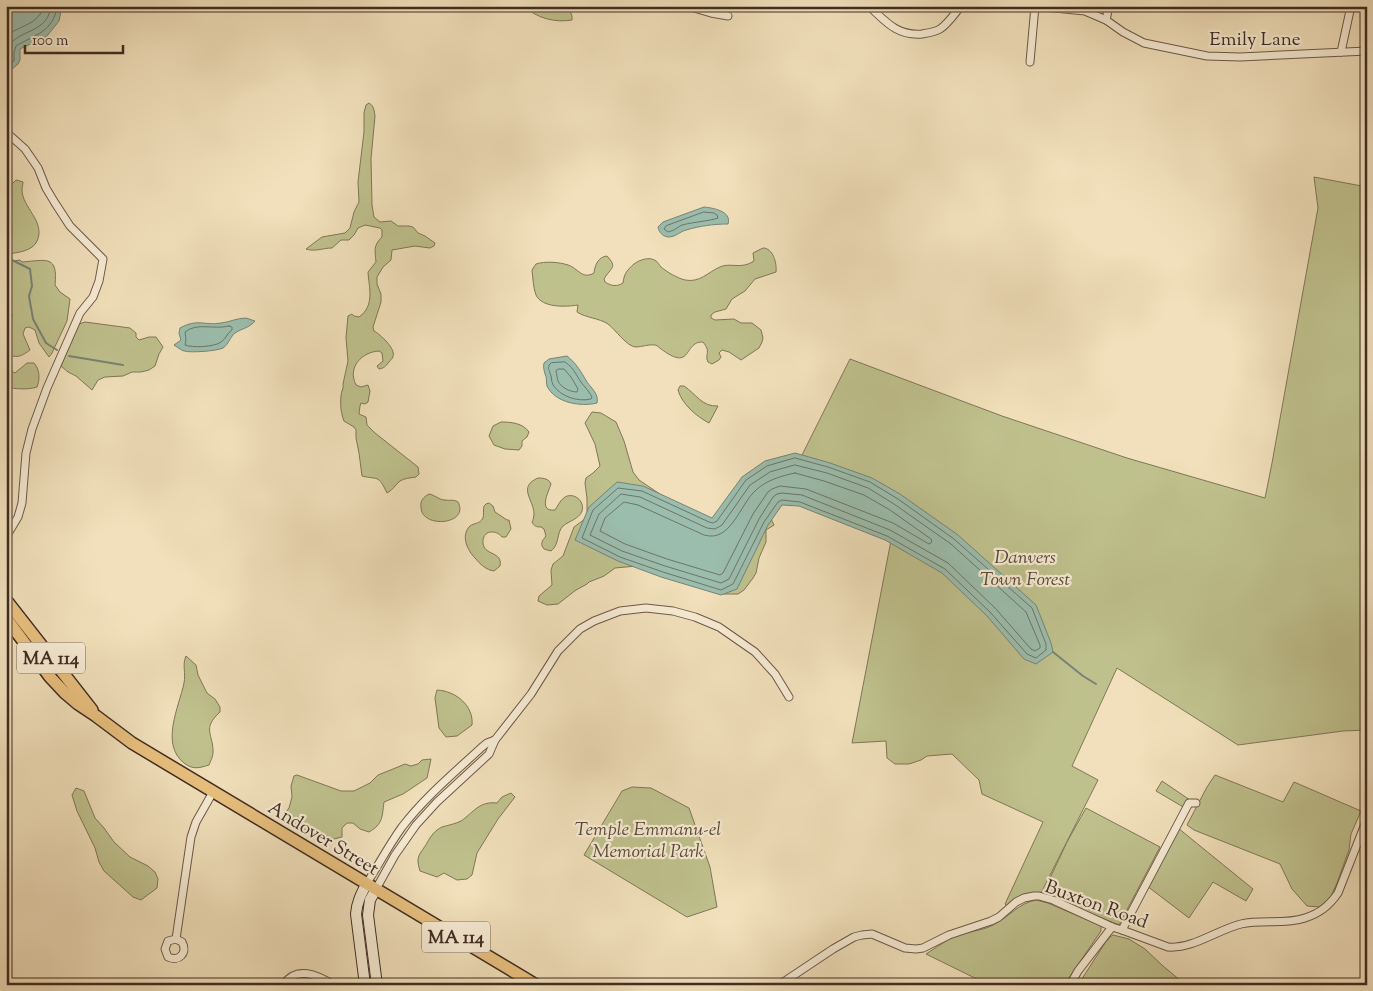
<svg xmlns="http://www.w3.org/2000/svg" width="1373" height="991" font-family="'Sorts Mill Goudy',serif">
	<rect width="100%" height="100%" fill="#f1e0bb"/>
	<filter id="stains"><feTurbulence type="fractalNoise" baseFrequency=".004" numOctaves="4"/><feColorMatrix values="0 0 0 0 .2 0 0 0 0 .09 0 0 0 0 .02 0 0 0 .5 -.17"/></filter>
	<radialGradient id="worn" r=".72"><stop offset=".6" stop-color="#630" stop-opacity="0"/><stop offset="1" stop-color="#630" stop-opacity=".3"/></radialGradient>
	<!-- green -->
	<g fill="#bfc18d" stroke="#807658">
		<path d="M524 6H568L572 16V20C555 23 536 18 524 6Z"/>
		<path d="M369 103C374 106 374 110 375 116L371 159 372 205 374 217 380 222 391 221 398 226H409L413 227 418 233 425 236 435 243 434 246 430 248 415 246 392 250 391 260 383 267 377 277V284L381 294V302L373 327 374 331C380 334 396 349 393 356 393 359 390 360 389 362 385 367 384 368 379 369L377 366 383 361 382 353 379 351C362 352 347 367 356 385L361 387 368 385 370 391 368 402 365 404 361 403 360 406 359 414 366 417 367 425 375 433 418 467 419 474 416 477C410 478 405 478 400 481 395 485 393 490 387 493 378 474 378 480 362 476L359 453 356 438V430L354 427 344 421C341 413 340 405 341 396 341 391 344 389 343 384L348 361 346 338 348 316 352 314 354 316 359 317C375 306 369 288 368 272L376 262C375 250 373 246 382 237V230L380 228 365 225 358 228 354 235 349 240H341L332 248C323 248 315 252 306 249L322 237 345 233 350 228 354 212 359 202 358 182 364 132V113L366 105Z"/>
		<path d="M1314 177 1367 187V730L1343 731 1238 745 1117 668 1072 766 1098 780 1041 893C1025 892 1019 897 1007 906L1005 904 1043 822 982 794 979 780 952 754 927 756 921 760 909 764H895L887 758 886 741 852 743 893 530 782 495 850 359 1002 416 1127 458 1265 498 1272 463 1318 208Z"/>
		<path d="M16 180 23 182C23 184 22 187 22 190 22 207 46 222 37 241 33 251 17 253 6 254V195L11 185Z"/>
		<path d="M763 248C773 248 777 263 776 272L755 279 745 291 732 299 726 309 715 312 711 315V318L715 320 734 319 741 323H752L761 330 763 338 762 342 759 348 741 360 729 352 722 350 719 353 721 357 719 360 712 364 708 362C704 353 712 353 703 342 682 341 694 376 656 345 648 344 642 347 636 347 627 347 615 329 608 324 599 318 586 318 577 312L578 305C566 307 542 308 536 295 533 287 533 278 532 270L536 264C545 261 559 262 568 265 578 268 582 280 594 273 595 265 598 257 607 256 618 268 611 267 604 279L605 282C611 286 617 287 623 283 624 274 627 270 634 264 639 260 650 256 656 261 658 262 659 265 661 267 667 272 677 278 685 280 700 283 708 272 720 267 730 262 741 270 754 261L753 253Z"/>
		<path d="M20 260 22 262C47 260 58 255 55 285L60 292 70 299 67 321 52 353 49 357 39 343 35 330 29 327 25 328 23 334 30 350C22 356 15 360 6 352V321L13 315 6 307V262Z"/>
		<polygon points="85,322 130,328 136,333 136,337 139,340 149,337 156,337 163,347 159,354 155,366 149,370 141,372 132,372 123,376 105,377 98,380 92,390 76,376 68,372 61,366 79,324"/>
		<path d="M27 363H34C40 370 40 379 37 387 27 390 16 389 6 387V365L7 368 15 373Z"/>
		<path d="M680 386H684C696 394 702 407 718 406L709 423C696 416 682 404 678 390Z"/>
		<polygon points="592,412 601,413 616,422 624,441 633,472 639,480 682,509 708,521 762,500 774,525 766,530 766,542 759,558 756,573 753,578 744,590 738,594 724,594 637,566 615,568 604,576 589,582 587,584 576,590 558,604 547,605 538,601 539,596 552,585 551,570 553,564 563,556 574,527 585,519 587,513 587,498 585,483 586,478 593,473 600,466 595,444 585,423"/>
		<path d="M501 422C511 422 523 423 529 432L527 437 522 441V446L519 450 505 449 494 445 489 436 493 426Z"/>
		<path d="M538 478C544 478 549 479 551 484 548 493 538 512 555 510 558 506 560 500 565 497 574 492 585 501 582 511 579 519 569 521 563 526 556 533 560 544 551 551L544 549C540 544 542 541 546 536L544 529 541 527C536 527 534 526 532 522 533 521 534 516 534 514 534 500 517 487 538 478Z"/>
		<path d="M429 494C435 495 439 500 445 500 451 501 453 499 458 502 470 525 421 529 421 507 420 500 424 497 429 494Z"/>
		<path d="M489 503 493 506 495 512 507 520H509L511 529 506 537H502C496 529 482 530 483 543 484 556 503 551 500 566L494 571C486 570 480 564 475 558 468 551 460 536 470 526 474 523 480 524 483 518 484 515 483 510 484 506L486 504Z"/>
		<path d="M186 656 196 665 198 675 207 693 215 699 220 707V712C201 729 214 735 213 753 213 757 210 762 209 765 199 768 193 770 184 763 160 744 179 707 184 683 186 673 182 665 186 656Z"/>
		<path d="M437 690C456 691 474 706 472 725L457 736 446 737 439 728 435 698Z"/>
		<path d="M431 759 427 778 403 794 384 802C382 817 383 824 369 832L360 829 353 823H347L342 828V837L334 839C328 837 321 833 315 831 301 828 291 833 283 816L289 808 292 797 291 786 294 776 297 775 341 791H354L370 783 378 775 393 769 405 764 411 766 418 764 422 760Z"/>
		<polygon points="1215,775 1283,802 1294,782 1361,811 1351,834 1349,850 1337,883 1329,901 1321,907 1307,906 1292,889 1280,864 1194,830 1187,825 1207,787"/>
		<polygon points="1162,781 1190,800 1185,808 1156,791"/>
		<polygon points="632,787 651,788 689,808 710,867 717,907 687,917 584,855 622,791"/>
		<polygon points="76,788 84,791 95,818 104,828 114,842 130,857 148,866 155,872 158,879 157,888 141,900 133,897 104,871 99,862 95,848 77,811 72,795"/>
		<path d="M511 793 515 797 498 819 477 853 472 875 467 879 457 880 444 873 437 877 420 871C415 855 420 855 427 843 431 836 434 831 442 827 449 825 455 824 461 821 474 812 479 801 497 803L502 797Z"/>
		<polygon points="1086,808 1160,847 1119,925 1043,893 1067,842"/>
		<polygon points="1178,828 1253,889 1246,901 1213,882 1189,918 1147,886"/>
		<path d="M1036 900 1048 903 1101 926V931L1064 985H989L926 954C937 947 949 938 961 934 972 931 985 930 995 924 1010 916 1019 903 1036 900Z"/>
		<polygon points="1113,935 1129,939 1145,949 1163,966 1186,985 1078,985 1105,943 1110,937"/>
	</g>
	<!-- water -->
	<g fill="#9bbdad" stroke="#778376">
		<polygon points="6,6 62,6 59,21 47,36 20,49 20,60 18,64 6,74"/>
		<path d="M704 207C713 208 732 211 728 224 713 224 700 226 686 230 679 232 676 237 668 237 662 236 659 232 658 227L663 222Z"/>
		<path d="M246 318 255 321C249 328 243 328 235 333 230 337 229 344 223 348 217 351 191 353 184 351 181 350 177 347 174 345L181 340 179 333 180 328C198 318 205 326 221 323 230 322 237 318 246 318Z"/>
		<path d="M567 356C577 364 581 372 587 382 592 389 599 394 597 403 581 407 555 403 547 386 546 382 547 377 545 374 544 369 543 368 544 363L549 359Z"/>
		<polygon points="795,453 830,463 872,478 900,494 958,535 1036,605 1051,643 1053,652 1036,664 1024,659 987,616 942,573 885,540 799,506 782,505 768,525 737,589 721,595 661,577 618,561 575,540 589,507 617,482 643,486 712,518 742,477 765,461"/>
	</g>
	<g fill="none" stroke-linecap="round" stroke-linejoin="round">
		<!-- shore -->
		<g stroke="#6e7468" stroke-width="1">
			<path d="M6 36C18 26 41 24 43 6"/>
			<path d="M6 60 8 58C4 27 48 39 51 6"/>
			<path d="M6 68 14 61V52L16 46C34 35 54 32 57 6"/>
			<path d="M704 212 714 213 717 215 718 218C710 221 693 222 682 225 676 228 676 230 668 232L664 229 666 226Z"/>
			<path d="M229 326 232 327V330C227 333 226 339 221 342 215 347 192 348 185 345L186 339 185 332C197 322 214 330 229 326Z"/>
			<path d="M565 362C576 369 577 379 585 387 588 391 590 393 592 397L591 399C578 402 561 397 553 385 551 381 552 377 550 373 548 365 548 373 549 365L551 363Z"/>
			<path d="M559 369H564L571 377 578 389 577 392C571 392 561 388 558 381 557 378 557 375 556 371Z"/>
			<polygon points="795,458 828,467 870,482 898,499 954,539 1032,608 1046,644 1046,650 1036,658 1027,654 990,612 945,569 887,536 800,502 782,500 778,502 764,522 733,584 721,590 663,572 620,557 582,538 593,510 618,488 642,491 709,522 713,523 717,521 746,480 767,466"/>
			<polygon points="795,465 827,473 868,488 894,504 951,544 1026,612 1040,645 1040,648 1035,651 1031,649 995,608 948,563 890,530 802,495 782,493 777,494 773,497 759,519 729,579 721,583 665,566 622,551 590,535 599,514 621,494 640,497 707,528 715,529 722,525 750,485 770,472"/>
			<path d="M795 473 824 481 864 495 890 510 931 539 932 542 929 544 893 523 806 489 780 486 772 489 768 492 753 514 723 573 720 575 667 559 625 544 600 531 605 518 624 502 638 505 704 535C731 543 740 504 756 490 767 480 781 476 795 473Z"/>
		</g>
		<!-- stream -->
		<g stroke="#778376" stroke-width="2">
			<polyline points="6,257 30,269 32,286 29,296 33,319 46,343 57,350"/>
			<polyline points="69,356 123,365"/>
			<polyline points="1053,652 1083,676 1096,684"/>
		</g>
		<defs>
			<g id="minor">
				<polyline points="687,6 711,13 728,16"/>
				<path d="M869 6C886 22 897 36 922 34 928 33 935 32 940 29 948 24 955 13 961 6"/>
				<polyline points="1034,6 1085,11 1106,20 1123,32 1144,43 1207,56 1240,57 1367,51"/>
				<polyline points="1106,20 1109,6"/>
				<polyline points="1341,52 1351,6"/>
				<polyline points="1030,62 1035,6"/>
				<polyline points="6,132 25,149 38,168 46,188 55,203 70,226 103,259 99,281 93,297 80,313 47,388 32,429 26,453 22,503 18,517 6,537"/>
				<path d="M367 883C379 864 389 845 402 827 425 797 454 773 482 747L487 743 495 740"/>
				<polyline points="376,889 395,855 416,825 437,802 489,754 495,740 531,694 558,651 580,629 594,621 620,611 646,608 673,611 695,617 719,627 755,652 775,674 789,697"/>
				<polyline points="1122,930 1189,803 1196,803"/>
				<path d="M176 939 168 941 165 949 168 957C179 962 188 953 182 942L176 939 191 837 196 822 213 792"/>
				<path d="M283 985C297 965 317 975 334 985"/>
				<path d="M779 985 833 949 854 937 862 935 872 934 905 948 916 949 923 948 949 935 991 921 999 917 1016 902 1024 898 1034 896H1039L1053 900 1112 927 1122 930 1168 947C1193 949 1217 930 1241 924 1262 919 1285 925 1305 918 1320 913 1329 906 1338 893L1367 819"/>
				<polyline points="1070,985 1078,971 1112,927"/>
			</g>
			<g id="secondary">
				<polyline points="376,889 370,900 368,915 377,985"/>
				<path d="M365 985 356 914C357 902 361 894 367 883"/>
			</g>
			<g id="trunk">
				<polyline points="6,600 92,710"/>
				<polyline points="6,618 50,677 65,693 78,704 96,716 132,743 536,985"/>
			</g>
		</defs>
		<!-- minor casing -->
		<use href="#minor" stroke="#6c594a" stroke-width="9"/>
		<!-- secondary casing -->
		<use href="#secondary" stroke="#402c24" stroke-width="12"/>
		<!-- trunk casing -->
		<use href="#trunk" stroke="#402c24" stroke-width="14"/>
		<!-- minor -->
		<use href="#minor" stroke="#f6ebd3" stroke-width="7"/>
		<!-- secondary -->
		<use href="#secondary" stroke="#f6ebd3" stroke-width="10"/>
		<!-- trunk -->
		<use href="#trunk" stroke="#e8c07e" stroke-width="11"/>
	</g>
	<g text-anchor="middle" stroke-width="4.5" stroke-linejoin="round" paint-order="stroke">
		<!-- shield labels -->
		<g fill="#f6ebd3" stroke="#776558" stroke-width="1">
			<rect x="17" y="642.5" width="68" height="31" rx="4"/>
			<rect x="422" y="921.5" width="68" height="31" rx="4"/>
		</g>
		<g font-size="18" font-weight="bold" fill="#402c24">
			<text x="51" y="664">MA 114</text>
			<text x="456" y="943">MA 114</text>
		</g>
		<!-- street labels -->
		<g font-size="19" fill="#402c24" stroke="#f6ebd3">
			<text x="1255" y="45">Emily Lane</text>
			<text transform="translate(324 837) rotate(31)" y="7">Andover Street</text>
			<text transform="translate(1097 903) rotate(20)" y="7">Buxton Road</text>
		</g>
		<!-- park labels -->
		<g font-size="19" font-style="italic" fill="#594a39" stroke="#f6ebd3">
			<text x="1025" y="563">Danvers<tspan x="1025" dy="22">Town Forest</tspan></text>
			<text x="648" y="835">Temple Emmanu-el<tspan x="648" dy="22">Memorial Park</tspan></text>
		</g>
	</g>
	<!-- margin -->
	<rect width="1373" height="991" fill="none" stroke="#f1e0bb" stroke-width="25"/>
	<rect x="8" y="8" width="1358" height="976" fill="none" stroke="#402c24" stroke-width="2.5"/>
	<rect x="12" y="12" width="1348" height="966" fill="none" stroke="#402c24"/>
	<!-- scale -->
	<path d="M25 45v8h98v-8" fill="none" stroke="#402c24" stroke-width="2.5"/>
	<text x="32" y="45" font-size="15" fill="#402c24" stroke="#f6ebd3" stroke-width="4" paint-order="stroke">100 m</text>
	<rect width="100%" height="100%" filter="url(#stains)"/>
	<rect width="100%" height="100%" fill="url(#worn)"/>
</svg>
